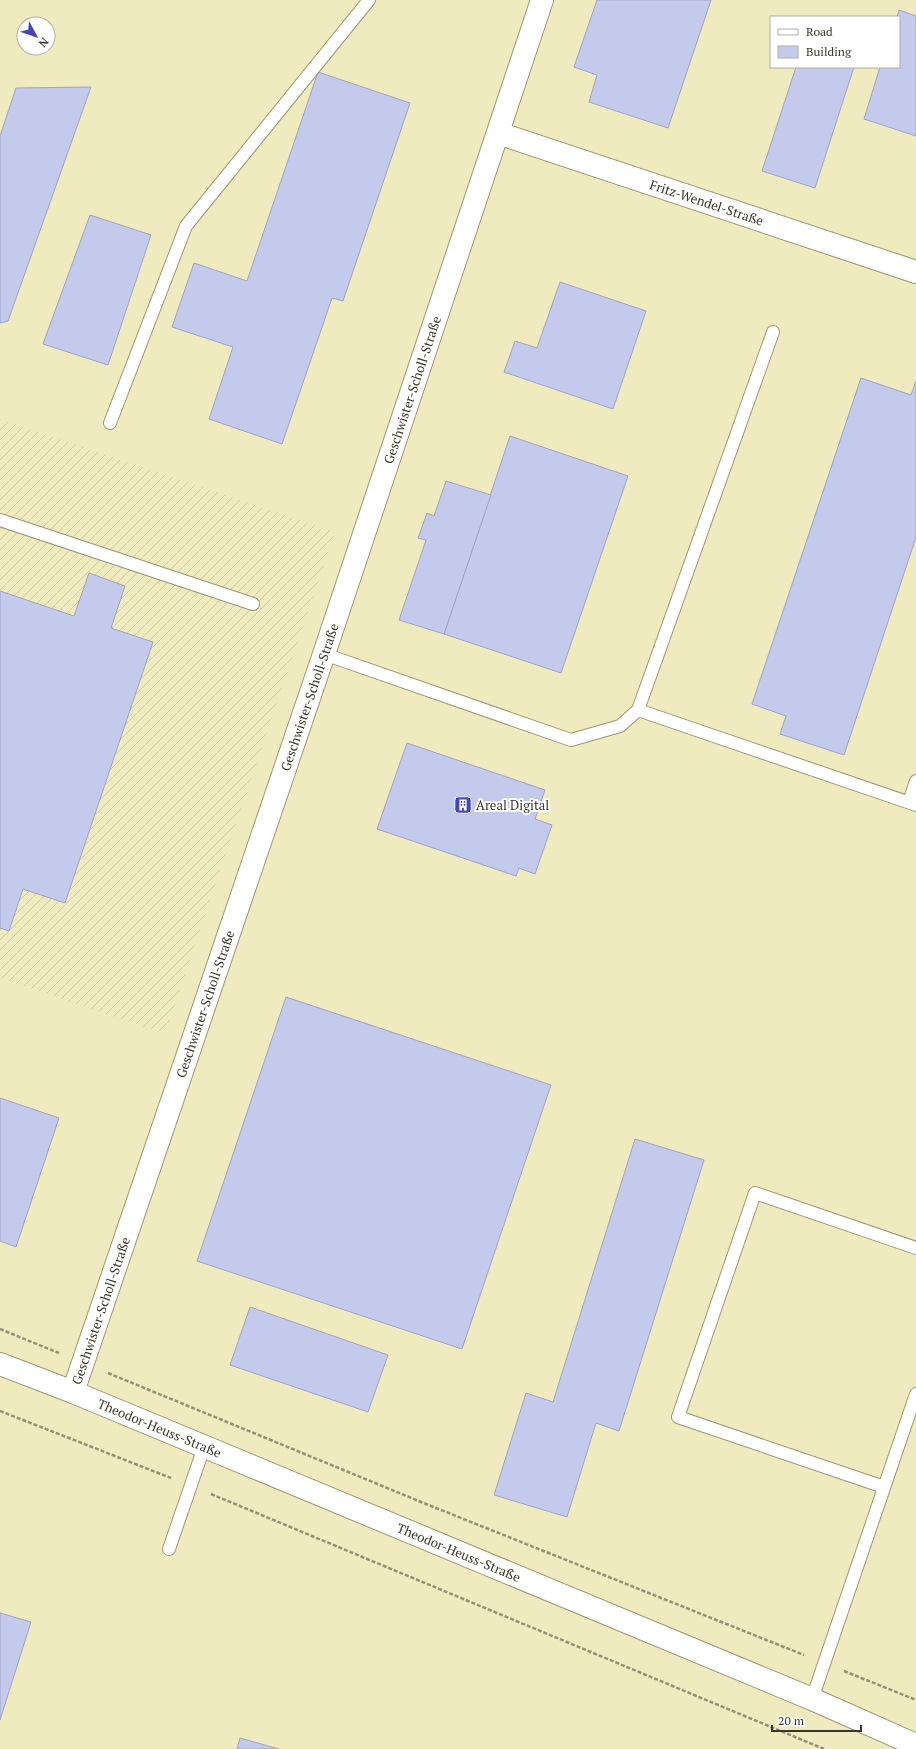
<svg xmlns="http://www.w3.org/2000/svg" width="916" height="1749" font-family="'PT Serif',serif">
	<defs>
		<pattern id="industrial-furrows" width="10" height="10" patternUnits="userSpaceOnUse"><rect width="10" height="10" fill="#f0ebbe"/><path d="M-1 1l2-2M0 10L10 0M9 11l2-2" fill="none" stroke="#cfcaa3"/></pattern>
	</defs>
	<rect width="100%" height="100%" fill="#f8f3ce"/>
	<!-- built -->
	<path fill="#f0ebbe" fill-rule="evenodd" d="M0 0H916V1749H0ZM771 17H899V67H771ZM24 24H48V48H24Z"/>
	<!-- industrial -->
	<polygon fill="url(#industrial-furrows)" points="0,419 335,532 165,1034 0,978"/>
	<!-- building -->
	<g fill="#c4caec" stroke="#9da3c4">
		<polygon points="597,0 711,0 668,128 589,102 597,75 574,67"/>
		<polygon points="899,10 916,16 916,136 864,119 880,67 899,67 899,17 897,17"/>
		<polygon points="796,67 854,67 815,188 762,171"/>
		<polygon points="318,72 410,103 343,301 332,298 282,444 209,419 233,347 172,327 194,263 247,281"/>
		<polygon points="91,87 8,321 0,323 0,136 16,88"/>
		<polygon points="90,215 151,235 108,365 43,344"/>
		<polygon points="560,282 646,311 613,409 504,372 515,341 537,348"/>
		<polygon points="861,378 911,395 916,381 916,537 844,755 780,734 786,716 752,704"/>
		<polygon points="510,436 628,476 561,673 444,634"/>
		<polygon points="446,481 491,495 444,634 399,620 426,540 418,538 427,513 434,516"/>
		<polygon points="89,573 125,586 111,628 153,642 65,903 23,889 9,931 0,928 0,591 74,616"/>
		<polygon points="407,743 545,790 535,819 552,825 535,874 519,868 516,876 377,829"/>
		<polygon points="286,997 551,1085 462,1349 197,1261"/>
		<polygon points="0,1098 59,1118 16,1247 0,1241"/>
		<polygon points="635,1139 704,1160 619,1431 596,1423 567,1517 494,1495 526,1393 553,1402"/>
		<polygon points="250,1307 388,1355 368,1412 230,1365"/>
		<polygon points="0,1613 31,1622 0,1720"/>
		<polygon points="240,1738 279,1749 237,1749"/>
	</g>
	<g fill="none" stroke-linecap="round" stroke-linejoin="round">
		<defs>
			<g id="lane">
				<polyline points="110,423 186,226 369,0"/>
				<polyline points="0,520 253,604"/>
				<polyline points="324,654 571,740 620,726 638,710 773,332"/>
				<polyline points="638,710 916,805"/>
				<polyline points="909,802 916,781"/>
				<polyline points="884,1487 678,1417 755,1193 916,1248"/>
				<polyline points="169,1549 204,1447"/>
				<polyline points="812,1699 916,1394"/>
			</g>
			<g id="street">
				<path id="s1" d="M498 133 916 272"/>
				<path id="s2" d="M0 1364 73 1392 812 1699 916 1745"/>
				<path id="s3" d="M73 1392 324 654 542 0"/>
			</g>
		</defs>
		<!-- lane casing -->
		<use href="#lane" stroke="#9b9775" stroke-width="14"/>
		<!-- street casing -->
		<use href="#street" stroke="#9b9775" stroke-width="24"/>
		<!-- path -->
		<g stroke="#939077" stroke-width="2.5" stroke-dasharray="4 2" stroke-linecap="butt">
			<polyline points="0,1329 59,1353"/>
			<polyline points="108,1373 426,1504 804,1655"/>
			<polyline points="0,1411 171,1478"/>
			<polyline points="211,1494 824,1749"/>
			<polyline points="844,1671 916,1700"/>
		</g>
		<!-- lane -->
		<use href="#lane" stroke="#fff" stroke-width="12"/>
		<!-- street -->
		<use href="#street" stroke="#fff" stroke-width="22"/>
	</g>
	<!-- icons -->
	<defs>
		<symbol id="building-square" viewBox="-11 -11 22 22"><rect x="-9" y="-9" width="18" height="18" rx="4" fill="#4545bb" stroke="#fff"/><path d="M-4-6H4V6H1V3H-1V6H-4ZM-2.5-4.3h1.7v1.8h-1.7ZM.8-4.3h1.7v1.8H.8ZM-2.5-1h1.7V.8h-1.7ZM.8-1h1.7V.8H.8Z" fill="#fff"/></symbol>
	</defs>
	<g fill-rule="evenodd">
		<use href="#building-square" x="453" y="795" width="20" height="20"/>
	</g>
	<g text-anchor="middle" stroke-width="4" stroke-linejoin="round" paint-order="stroke">
		<!-- street labels -->
		<g font-size="13" fill="#393729" stroke="#fff">
			<text dy="5" stroke="none"><textPath href="#s1" startOffset="220">Fritz-Wendel-Straße</textPath></text>
			<text dy="5" stroke="none"><textPath href="#s3" startOffset="1058">Geschwister-Scholl-Straße</textPath></text>
			<text dy="5" stroke="none"><textPath href="#s3" startOffset="734">Geschwister-Scholl-Straße</textPath></text>
			<text dy="5" stroke="none"><textPath href="#s3" startOffset="410">Geschwister-Scholl-Straße</textPath></text>
			<text dy="5" stroke="none"><textPath href="#s3" startOffset="86">Geschwister-Scholl-Straße</textPath></text>
			<text dy="5" stroke="none"><textPath href="#s2" startOffset="172">Theodor-Heuss-Straße</textPath></text>
			<text dy="5" stroke="none"><textPath href="#s2" startOffset="496">Theodor-Heuss-Straße</textPath></text>
		</g>
		<!-- poi labels -->
		<g font-size="13" fill="#393729" stroke="#fff" text-anchor="start">
			<text x="476" y="810">Areal Digital</text>
		</g>
	</g>
	<!-- legend -->
	<rect x="770" y="16" width="130" height="52" fill="#ffffff" stroke="#b0afa9"/>
	<rect x="778" y="29" width="20" height="6" fill="#ffffff" stroke="#b0afa9"/>
	<text x="806" y="36" font-size="12" fill="#393729">Road</text>
	<rect x="778" y="46" width="20" height="12" fill="#c4caec" stroke="#b0afa9"/>
	<text x="806" y="56" font-size="12" fill="#393729">Building</text>
	<!-- north arrow -->
	<g transform="translate(36 36) rotate(130)"><circle r="19" fill="#ffffff" stroke="#b0afa9"/>
	<path d="M0-3L7 15L0 10L-7 15Z" fill="#4545bb"/>
	<text y="-6" font-size="11" font-weight="bold" text-anchor="middle" fill="#393729">N</text>
	</g>
	<!-- scale -->
	<path d="M772 1725v6h89v-6" fill="none" stroke="#393729" stroke-width="2"/>
	<text x="778" y="1725" font-size="12" fill="#393729" stroke="#ffffff" stroke-width="3" paint-order="stroke">20 m</text>
</svg>
